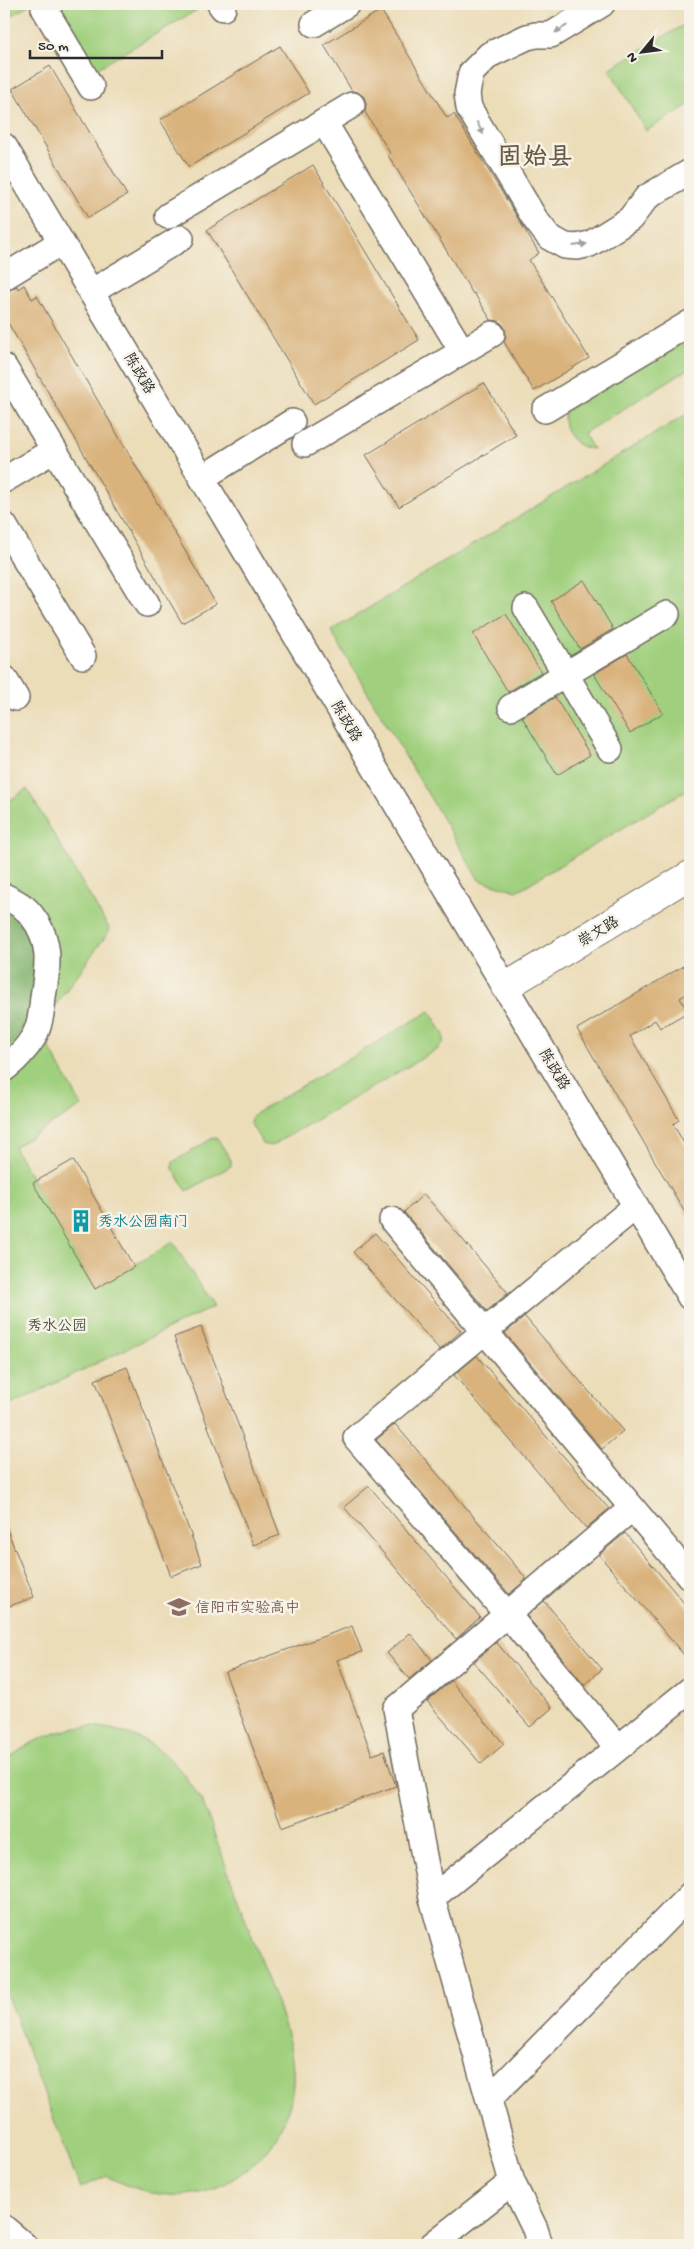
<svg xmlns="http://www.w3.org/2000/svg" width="694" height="2249" font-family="'Gochi Hand','LXGW WenKai TC',sans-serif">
	<rect width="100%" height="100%" fill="#f7f3e8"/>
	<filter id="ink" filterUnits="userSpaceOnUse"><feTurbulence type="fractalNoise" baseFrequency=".02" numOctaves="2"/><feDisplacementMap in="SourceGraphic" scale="10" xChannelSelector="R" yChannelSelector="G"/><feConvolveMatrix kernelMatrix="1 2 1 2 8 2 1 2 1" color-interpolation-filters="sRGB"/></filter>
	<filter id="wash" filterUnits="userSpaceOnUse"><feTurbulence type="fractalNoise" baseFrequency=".0096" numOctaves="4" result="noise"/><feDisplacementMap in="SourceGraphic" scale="20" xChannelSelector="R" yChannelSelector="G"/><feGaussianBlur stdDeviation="1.12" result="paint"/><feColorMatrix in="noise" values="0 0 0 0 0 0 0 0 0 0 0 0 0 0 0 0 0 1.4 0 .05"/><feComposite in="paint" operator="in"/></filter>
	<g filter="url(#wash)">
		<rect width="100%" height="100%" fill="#ecddb9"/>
		<!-- green -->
		<g fill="#a0d07e" stroke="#667e54">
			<polygon points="4,4 30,4 4,21"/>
			<polygon points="56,4 207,4 93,71"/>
			<polygon points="690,21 690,104 646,131 609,69"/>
			<path d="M690 334V368L584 433 593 449C574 448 560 429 565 411Z"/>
			<polygon points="690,412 690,788 517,891 479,880 331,631"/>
			<polygon points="27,789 110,930 55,1006 41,1033 82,1106 14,1147 95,1289 173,1242 213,1307 4,1408 4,804"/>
			<polygon points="430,1011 444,1035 444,1042 438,1049 271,1146 263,1144 250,1123 251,1118 256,1113"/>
			<polygon points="213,1138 217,1138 231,1160 231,1166 187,1191 172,1167 173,1162"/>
			<path d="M93 1726C153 1735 172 1754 203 1803 222 1854 240 1905 259 1956 273 1995 296 2042 293 2084 290 2124 267 2158 233 2179 191 2205 148 2197 107 2176L80 2188 4 1988V1762C32 1739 58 1729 93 1726Z"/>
		</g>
		<!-- forest -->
		<polygon fill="#80b26d" stroke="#566e4c" points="4,895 16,911 31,943 40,983 25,1024 4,1054"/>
		<g id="blocks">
			<!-- building -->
			<g fill="#d9b27c">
				<polygon points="381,10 447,118 454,114 539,253 529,260 589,358 534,391 504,342 506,334 504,326 499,321 491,320 474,293 473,294 388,155 390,153 365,112 366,104 364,97 358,92 352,91 324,45"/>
				<polygon points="280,46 309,93 189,167 160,120"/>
				<polygon points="50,66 127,195 88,218 12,89"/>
				<polygon points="313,165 419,340 314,404 207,230"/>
				<polygon points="24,285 32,299 37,296 216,604 182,623 4,316 4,294 17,286 18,289"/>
				<polygon points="484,383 516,435 399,507 366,455"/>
				<polygon points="584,580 613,629 580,649 551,601"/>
				<polygon points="506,614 541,672 508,692 473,634"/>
				<polygon points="627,654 663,713 630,733 594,674"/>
				<polygon points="555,697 590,755 557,775 522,717"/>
				<polygon points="690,962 690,992 680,998 688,1012 660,1028 655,1020 630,1036 679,1120 673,1124 690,1154 690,1221 577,1029"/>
				<polygon points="73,1160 134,1267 95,1289 33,1183"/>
				<polygon points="424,1194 508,1293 487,1311 404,1212"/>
				<polygon points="375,1233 461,1331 440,1350 353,1252"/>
				<polygon points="525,1317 623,1431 602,1449 505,1333"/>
				<polygon points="201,1327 280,1535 253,1545 174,1337"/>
				<polygon points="477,1356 609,1509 586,1528 454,1375"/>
				<polygon points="127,1367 202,1564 171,1576 95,1380"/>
				<polygon points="395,1424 525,1577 526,1580 509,1594 376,1440"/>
				<polygon points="369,1486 480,1617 456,1639 344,1507"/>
				<polygon points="4,1522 34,1597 4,1608"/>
				<polygon points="625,1533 690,1610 690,1662 599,1555"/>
				<polygon points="544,1601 602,1669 584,1685 527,1616"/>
				<polygon points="352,1626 362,1652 337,1660 372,1755 384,1751 396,1786 282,1827 225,1672"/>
				<polygon points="410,1633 432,1660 409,1679 387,1653"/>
				<polygon points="496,1642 552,1708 530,1727 474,1662"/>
				<polygon points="451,1681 504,1744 481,1764 427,1701"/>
			</g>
		</g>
	</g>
	<g filter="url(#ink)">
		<use href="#blocks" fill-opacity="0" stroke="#6f695d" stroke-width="1"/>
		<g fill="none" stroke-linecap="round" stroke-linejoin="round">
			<defs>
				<g id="minor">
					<polyline points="50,4 44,8 91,87"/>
					<polyline points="220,4 223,8"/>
					<polyline points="602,4 551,35 536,35 527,37 489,55 471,73 467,94 469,108 535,219 549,237 565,246 577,247 590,244 630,219 647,197 690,172"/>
					<polyline points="314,24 347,4"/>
					<polyline points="324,122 462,351"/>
					<polyline points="4,146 690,1297"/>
					<polyline points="168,216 352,105"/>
					<polyline points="4,277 61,242"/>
					<polyline points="91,292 181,238"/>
					<polyline points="4,367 147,604"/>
					<polyline points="545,410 690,323"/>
					<polyline points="305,444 492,334"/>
					<polyline points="202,478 292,422"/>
					<polyline points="4,480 54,450"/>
					<polyline points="4,525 83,656"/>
					<polyline points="526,608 610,749"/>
					<polyline points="4,678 16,698"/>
					<polyline points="511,707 667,614"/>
					<path d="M4 896C14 901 25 906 32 916 52 941 48 968 43 997 42 1010 40 1027 33 1038 26 1049 14 1062 4 1069"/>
					<polyline points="392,1220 690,1577"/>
					<polyline points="617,1747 507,1614 356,1438 636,1206"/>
					<polyline points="432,1898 690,1690"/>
					<polyline points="489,2099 690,1895"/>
					<polyline points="512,2182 535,2229 540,2245"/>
					<polyline points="4,2228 24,2245"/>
					<polyline points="432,2245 512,2182 432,1898 396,1709 632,1508"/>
				</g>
				<polyline id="major" points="505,987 690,875"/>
			</defs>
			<!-- minor casing -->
			<use href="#minor" stroke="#6f695d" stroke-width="28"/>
			<!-- major casing -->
			<use href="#major" stroke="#6f695d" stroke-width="30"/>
			<!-- minor -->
			<use href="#minor" stroke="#fff" stroke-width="25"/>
			<!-- major -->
			<use href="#major" stroke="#fff" stroke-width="28"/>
		</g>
		<!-- one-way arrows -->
		<defs><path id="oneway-solid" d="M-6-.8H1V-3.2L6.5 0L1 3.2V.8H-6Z" transform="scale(1.25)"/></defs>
		<g fill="#a0a0a0">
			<use href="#oneway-solid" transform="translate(561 29) rotate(149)"/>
			<use href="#oneway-solid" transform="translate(480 128) rotate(62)"/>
			<use href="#oneway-solid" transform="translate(580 245) rotate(-8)"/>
		</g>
	</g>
	<!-- icons -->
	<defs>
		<symbol id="building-bare" viewBox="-9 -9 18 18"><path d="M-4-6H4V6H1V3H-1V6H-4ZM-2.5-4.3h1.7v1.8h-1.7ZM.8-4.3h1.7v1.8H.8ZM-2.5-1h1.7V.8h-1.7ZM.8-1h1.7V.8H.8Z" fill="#0f9aa8" stroke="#f7f3e8" stroke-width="2.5" paint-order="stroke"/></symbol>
		<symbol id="school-bare" viewBox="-9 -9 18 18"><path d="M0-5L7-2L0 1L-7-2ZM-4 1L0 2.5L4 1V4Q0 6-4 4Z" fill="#8d6e63" stroke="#f7f3e8" stroke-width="2.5" paint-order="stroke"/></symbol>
	</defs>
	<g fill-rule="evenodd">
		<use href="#building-bare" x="65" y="1205" width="32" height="32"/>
		<use href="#school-bare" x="163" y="1591" width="32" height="32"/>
	</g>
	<g text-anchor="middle" stroke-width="5" stroke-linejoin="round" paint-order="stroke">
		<!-- street labels -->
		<g font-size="15" fill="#2b2b2b" stroke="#f7f3e8">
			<text transform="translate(140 373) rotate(59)" y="5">陈政路</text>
			<text transform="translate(347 721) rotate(59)" y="5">陈政路</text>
			<text transform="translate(598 931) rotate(-31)" y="5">崇文路</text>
			<text transform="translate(555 1069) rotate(59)" y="5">陈政路</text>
		</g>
		<!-- culture labels -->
		<g font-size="15" fill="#0d838f" stroke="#f7f3e8" text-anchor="start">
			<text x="98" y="1226">秀水公园南门</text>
		</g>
		<!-- park labels -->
		<g font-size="15" fill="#485440" stroke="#f7f3e8">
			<text x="57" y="1330">秀水公园</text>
		</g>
		<!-- education labels -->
		<g font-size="15" fill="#785e54" stroke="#f7f3e8" text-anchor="start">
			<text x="195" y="1612">信阳市实验高中</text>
		</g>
		<!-- town labels -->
		<g font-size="25" font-weight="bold" fill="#685a47" stroke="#f7f3e8">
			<text x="535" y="164">固始县</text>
		</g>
	</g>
	<!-- margin -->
	<rect width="694" height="2249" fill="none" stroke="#f7f3e8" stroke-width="20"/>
	<!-- north arrow -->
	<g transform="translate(642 52) rotate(241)" stroke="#f7f3e8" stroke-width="4" paint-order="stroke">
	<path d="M0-4L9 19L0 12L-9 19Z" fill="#2b2b2b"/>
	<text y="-8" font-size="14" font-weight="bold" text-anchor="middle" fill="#2b2b2b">N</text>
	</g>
	<!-- scale -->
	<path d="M30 50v8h132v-8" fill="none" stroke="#2b2b2b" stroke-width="2.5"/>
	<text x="38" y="50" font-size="15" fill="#2b2b2b" stroke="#f7f3e8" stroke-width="4" paint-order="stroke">50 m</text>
</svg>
